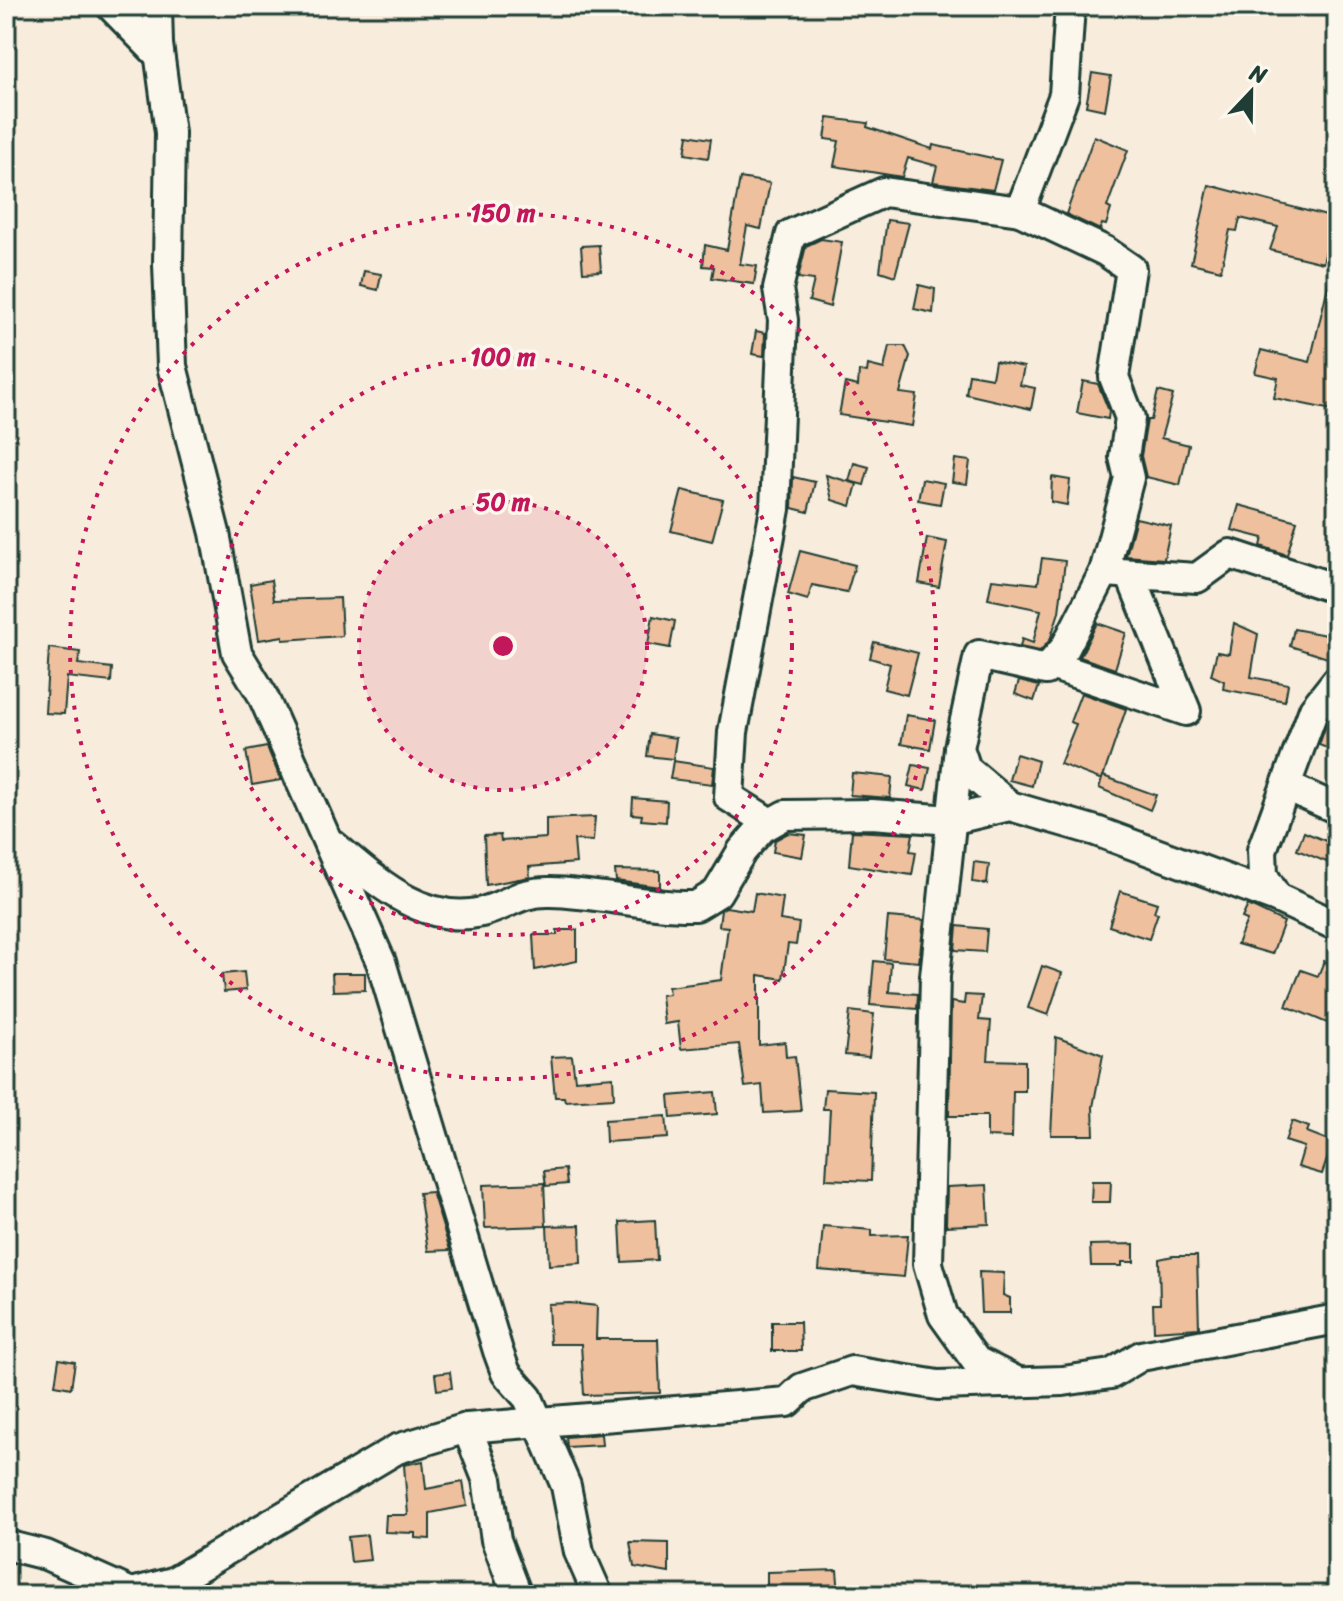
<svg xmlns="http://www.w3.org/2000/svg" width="1343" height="1601" font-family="Sriracha,sans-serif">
	<rect width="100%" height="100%" fill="#f8ecdc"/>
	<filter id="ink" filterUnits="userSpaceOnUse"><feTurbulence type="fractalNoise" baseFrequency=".0125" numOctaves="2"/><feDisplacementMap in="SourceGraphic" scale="16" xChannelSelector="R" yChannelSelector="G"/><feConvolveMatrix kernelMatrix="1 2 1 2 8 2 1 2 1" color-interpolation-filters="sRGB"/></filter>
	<g filter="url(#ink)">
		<!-- building -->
		<g fill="#eec09e" stroke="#1f3d34" stroke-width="2">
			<polygon points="1092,73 1111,76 1105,110 1086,106"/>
			<polygon points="828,118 868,123 867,127 932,149 933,145 1001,160 993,190 933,182 937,166 908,158 902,177 834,166 839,141 825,139"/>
			<polygon points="688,135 711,139 708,158 685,154"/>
			<polygon points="1094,136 1128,150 1107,207 1111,209 1106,225 1102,224 1100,230 1066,214"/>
			<polygon points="740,178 770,183 761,229 747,226 740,264 757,266 754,284 712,278 714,267 703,266 705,245 727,250"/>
			<polygon points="1209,185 1334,218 1323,263 1270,250 1278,227 1240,218 1237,231 1230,230 1221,270 1191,263"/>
			<polygon points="887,220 909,223 895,276 880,271"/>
			<polygon points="821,239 842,242 830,307 809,301 814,280 798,278 806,246"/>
			<polygon points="599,245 601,271 583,272 581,246"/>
			<polygon points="364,271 381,274 378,290 361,286"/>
			<polygon points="1331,273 1337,273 1337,411 1274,398 1278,378 1255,373 1261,350 1310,362"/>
			<polygon points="919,285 935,289 933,313 914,309"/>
			<polygon points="756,331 765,333 764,356 752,354"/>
			<polygon points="889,346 905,346 910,356 900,393 917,395 912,426 839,415 845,383 858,386 859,371 867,372 868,365 884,369"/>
			<polygon points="995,361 1024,367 1020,385 1035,388 1031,409 966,394 969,374 992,378"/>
			<polygon points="1083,381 1098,384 1109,411 1108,419 1077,413"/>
			<polygon points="1158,391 1173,395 1161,438 1189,445 1180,485 1146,477 1141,456 1147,420 1151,420"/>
			<polygon points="955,459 970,461 967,484 952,482"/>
			<polygon points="854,463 869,467 864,485 849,481"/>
			<polygon points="826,475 857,484 851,506 832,500"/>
			<polygon points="793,477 815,482 808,512 792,508"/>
			<polygon points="1052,477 1070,480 1067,505 1051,502"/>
			<polygon points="922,479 944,483 940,504 918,500"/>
			<polygon points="682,490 723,500 712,541 671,531"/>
			<polygon points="1239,505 1297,521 1287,555 1261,546 1263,538 1232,530"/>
			<polygon points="1136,518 1171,526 1164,559 1126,556"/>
			<polygon points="927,538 947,542 939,587 919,583"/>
			<polygon points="800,551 855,565 847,592 812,585 808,600 788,594"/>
			<polygon points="1042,558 1065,561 1059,612 1050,640 1040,651 1020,647 1022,639 1033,643 1041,610 988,599 992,579 1038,584"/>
			<polygon points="271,580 274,600 340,598 342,636 283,640 283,636 259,640 250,584"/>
			<polygon points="653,616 675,621 670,648 648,644"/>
			<polygon points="1097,623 1126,633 1115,669 1080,657"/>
			<polygon points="1234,623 1258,634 1251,677 1288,684 1285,701 1223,689 1224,681 1211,675 1217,652 1229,654"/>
			<polygon points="1294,629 1337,637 1337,661 1290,646"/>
			<polygon points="874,642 918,653 907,695 884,689 890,664 870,658"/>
			<polygon points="49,648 80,652 78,664 112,668 111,682 67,677 64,714 45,713"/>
			<polygon points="1019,681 1039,686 1034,701 1015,694"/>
			<polygon points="1081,693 1126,709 1102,780 1060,764 1076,724 1070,722"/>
			<polygon points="1337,707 1337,752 1319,745 1329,717"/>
			<polygon points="906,715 935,720 930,749 901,744"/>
			<polygon points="650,734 676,738 673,759 647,756"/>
			<polygon points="267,747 281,780 252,785 246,751"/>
			<polygon points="1016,754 1038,761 1032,786 1009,780"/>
			<polygon points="673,761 714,767 712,784 670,779"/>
			<polygon points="913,765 930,768 925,790 908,786"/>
			<polygon points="852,773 892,777 890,798 850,795"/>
			<polygon points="1103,776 1156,795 1150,810 1099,788"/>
			<polygon points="633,798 667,801 666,822 641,820 642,815 632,814"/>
			<polygon points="595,817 593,841 574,840 576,863 529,867 530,877 486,885 484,836 500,835 501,841 546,838 546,819"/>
			<polygon points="852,831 913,834 910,851 916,852 912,875 849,865"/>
			<polygon points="1304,832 1336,845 1329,863 1297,850"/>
			<polygon points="788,833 806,835 802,857 773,852 775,840"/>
			<polygon points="974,862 989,864 987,884 972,882"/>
			<polygon points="615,870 660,871 660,887 616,881"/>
			<polygon points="1120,891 1157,903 1154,912 1158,913 1149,939 1109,926"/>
			<polygon points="755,893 783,898 780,920 799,923 796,945 788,944 783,979 759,975 759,1045 785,1042 786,1057 795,1056 801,1111 764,1113 762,1085 745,1087 739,1044 681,1049 678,1022 664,1024 661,995 669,994 668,987 721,980 728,927 719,926 721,910 726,907 752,911"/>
			<polygon points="1248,905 1284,922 1272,954 1237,944 1247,920 1242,918"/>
			<polygon points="888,917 924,920 919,962 884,959"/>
			<polygon points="957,926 987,929 985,952 955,950"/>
			<polygon points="557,930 577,930 577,961 535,970 533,935 557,935"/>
			<polygon points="874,961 891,963 889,992 918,994 917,1009 870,1005"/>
			<polygon points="1324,961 1337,966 1337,1027 1286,1006 1301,970 1318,976"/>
			<polygon points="1042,966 1062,973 1048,1015 1028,1008"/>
			<polygon points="244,972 246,990 224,992 222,974"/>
			<polygon points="332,973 365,973 365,990 333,991"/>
			<polygon points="965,995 982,996 979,1020 991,1021 988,1060 1025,1061 1025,1091 1013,1091 1012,1138 987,1137 987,1116 949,1116 951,1002 964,1004"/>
			<polygon points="850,1011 874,1014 869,1057 845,1055"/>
			<polygon points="1056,1037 1103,1055 1093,1107 1094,1135 1051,1135"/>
			<polygon points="572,1056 575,1080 613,1077 614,1098 565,1101 564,1097 555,1097 551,1057"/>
			<polygon points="825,1089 874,1092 871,1181 826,1179 830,1109 823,1109"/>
			<polygon points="715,1092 717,1114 671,1118 669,1096"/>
			<polygon points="666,1116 668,1138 606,1142 605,1120"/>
			<polygon points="1292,1121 1309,1127 1307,1132 1333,1142 1322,1174 1298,1167 1304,1147 1285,1141"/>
			<polygon points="565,1169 567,1184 546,1186 544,1171"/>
			<polygon points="1092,1181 1111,1181 1110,1202 1091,1202"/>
			<polygon points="544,1183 546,1226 485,1228 483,1185"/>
			<polygon points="987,1185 989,1224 946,1226 947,1187"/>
			<polygon points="432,1192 450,1250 428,1251 419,1193"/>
			<polygon points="655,1220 657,1260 622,1262 620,1222"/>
			<polygon points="580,1225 581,1263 549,1265 547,1226"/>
			<polygon points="823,1226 872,1230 872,1236 908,1235 904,1277 819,1270"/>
			<polygon points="1134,1244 1134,1262 1122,1262 1122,1266 1091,1266 1090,1245"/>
			<polygon points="1173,1256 1197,1256 1199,1328 1154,1331 1153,1304 1160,1304 1159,1259"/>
			<polygon points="979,1272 1004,1273 1003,1295 1010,1298 1010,1313 981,1313"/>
			<polygon points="570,1303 597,1306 596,1339 658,1339 660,1393 584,1395 581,1344 550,1344 548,1304"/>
			<polygon points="772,1322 800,1322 801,1351 772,1351"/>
			<polygon points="59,1359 75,1362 71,1388 55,1385"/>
			<polygon points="450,1372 452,1388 437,1390 435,1374"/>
			<polygon points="601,1434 602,1445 567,1447 566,1437"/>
			<polygon points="423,1461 426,1489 463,1482 467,1506 430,1513 430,1539 415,1538 415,1533 385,1532 386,1515 408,1515 404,1465"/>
			<polygon points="367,1535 370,1560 351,1562 348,1537"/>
			<polygon points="630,1542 669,1543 669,1573 634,1567"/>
			<polygon points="837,1570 839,1595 767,1593 767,1572"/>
		</g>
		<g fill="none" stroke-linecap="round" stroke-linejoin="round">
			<defs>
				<g id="minor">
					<polyline points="111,6 159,55"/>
					<polyline points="157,6 158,44 170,133 168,264 172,366 215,533 237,653 262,694 381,962 498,1351 506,1373 528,1398 566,1486 579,1552 598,1595"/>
					<polyline points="1070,6 1064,95 1020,211 1105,251 1131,269 1114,377 1130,418 1124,457 1129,478 1104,572 1197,578 1230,554 1337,589"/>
					<polyline points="1051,665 1186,711 1130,574"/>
					<polyline points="1337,680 1314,709 1262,850 1263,875 1277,898 1337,926"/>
					<polyline points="959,748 935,976 928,1264 943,1315 976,1361 1014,1380"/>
					<polyline points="1286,786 1337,809"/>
					<polyline points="1010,806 966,769 959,748 979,655 1046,670 1065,648 1104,572"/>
					<polyline points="770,823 729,797 733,732 775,509 783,320 778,289 791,234 884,192 1020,211"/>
					<path d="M333 845C375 880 423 926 482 912 509 905 519 891 551 892 599 893 647 907 696 906L717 893 742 851 762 828 785 815 872 814 951 820 1010 806 1096 831 1277 898"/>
					<polyline points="467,1428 487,1479 496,1540 517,1595"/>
					<polyline points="6,1545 46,1555 136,1595"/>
					<polyline points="132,1593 173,1582 397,1449 467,1428 787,1402 802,1388 852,1371 938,1385 1063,1381 1111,1374 1141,1356 1337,1319"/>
				</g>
			</defs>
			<!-- minor casing -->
			<use href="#minor" stroke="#1f3d34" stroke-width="34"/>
			<!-- minor -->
			<use href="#minor" stroke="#fbf7ec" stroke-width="28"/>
		</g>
	</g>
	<!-- distance rings -->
	<circle cx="503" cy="646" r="144" fill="#c2185b" fill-opacity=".12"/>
	<g fill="none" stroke="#c2185b" stroke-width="4" stroke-dasharray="4 8">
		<circle cx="503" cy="646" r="144"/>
		<circle cx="503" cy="646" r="289"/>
		<circle cx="503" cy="646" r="433"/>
	</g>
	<circle cx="503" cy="646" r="12" fill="#c2185b" stroke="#fbf7ec" stroke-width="4"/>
	<g font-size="24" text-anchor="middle" font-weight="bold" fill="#c2185b" stroke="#fbf7ec" stroke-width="7" stroke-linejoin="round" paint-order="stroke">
		<text x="503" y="221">150 m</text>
		<text x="503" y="365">100 m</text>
		<text x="503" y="510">50 m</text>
	</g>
	<!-- margin -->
	<rect width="1343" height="1601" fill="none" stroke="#fbf7ec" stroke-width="32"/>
	<rect x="16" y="16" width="1311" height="1569" fill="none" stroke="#1f3d34" stroke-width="3" filter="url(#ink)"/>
	<!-- north arrow -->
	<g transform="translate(1251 92) rotate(22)" stroke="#fbf7ec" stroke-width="6" paint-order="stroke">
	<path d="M0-6L14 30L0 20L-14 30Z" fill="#1f3d34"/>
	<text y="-12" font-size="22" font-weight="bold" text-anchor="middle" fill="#1f3d34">N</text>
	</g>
</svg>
